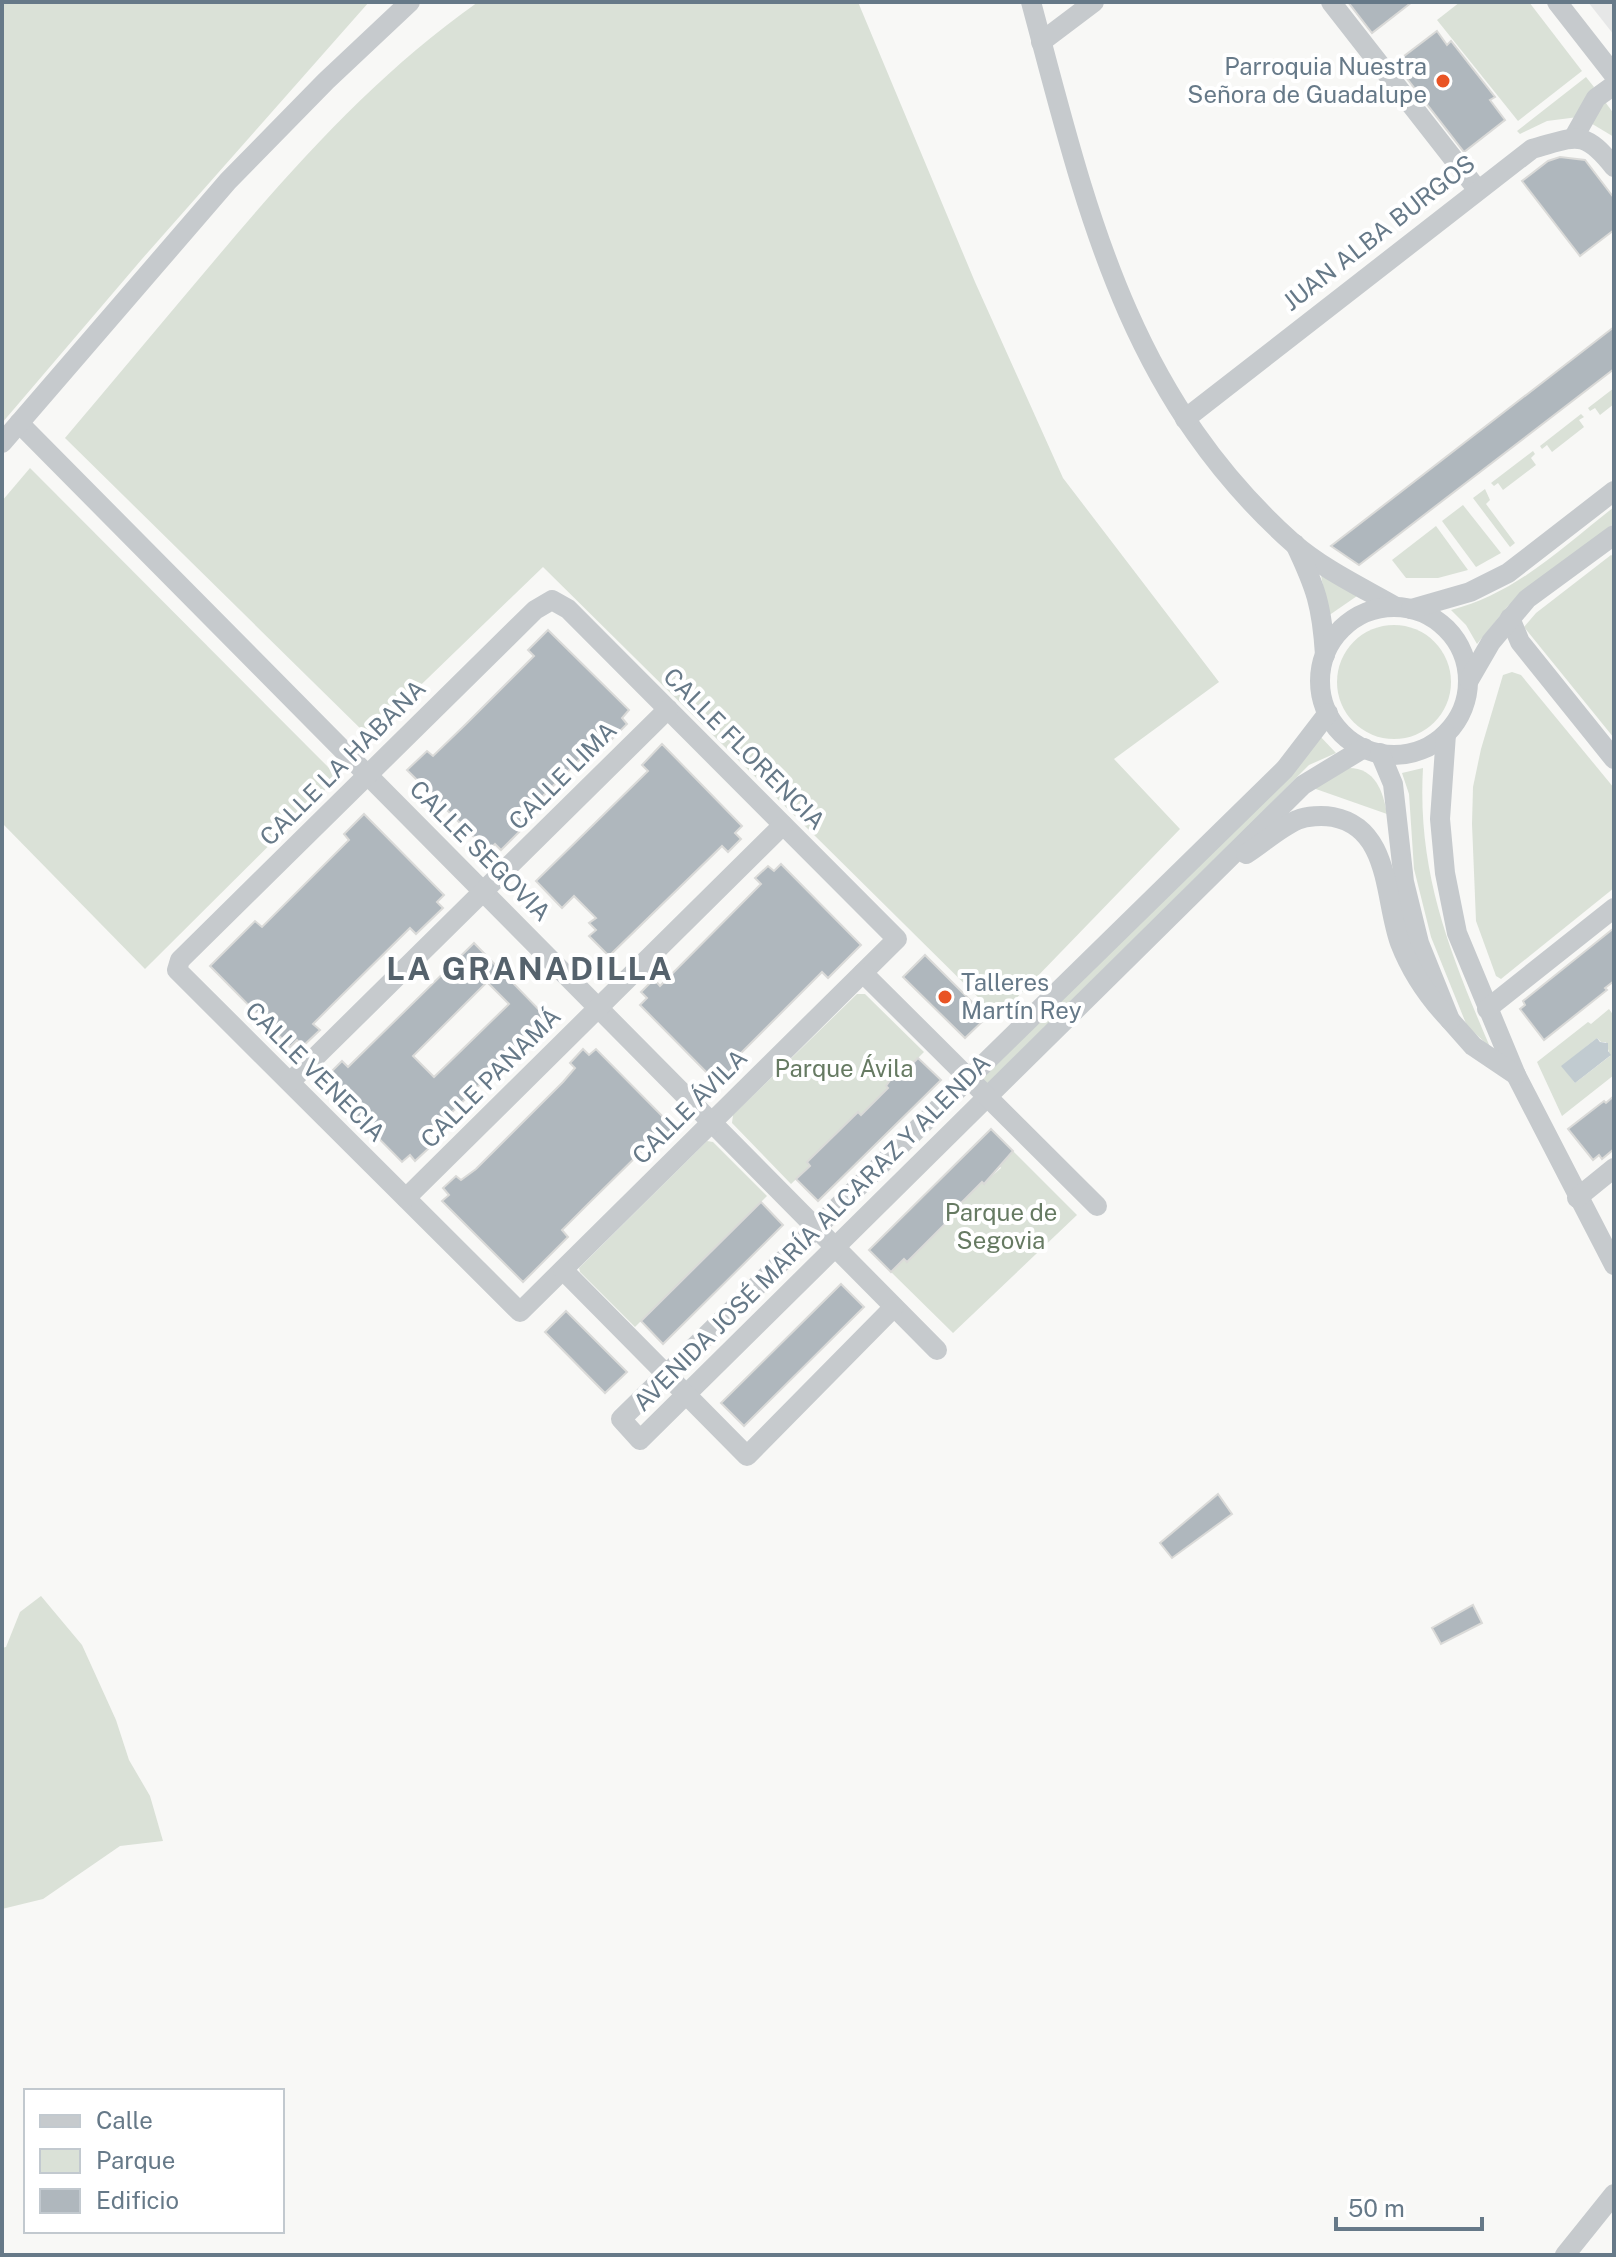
<svg xmlns="http://www.w3.org/2000/svg" width="1616" height="2257" font-family="'Public Sans',sans-serif">
	<rect width="100%" height="100%" fill="#f8f8f6"/>
	<!-- built -->
	<polygon fill="#e6e7e7" points="1588,2 1614,2 1614,35"/>
	<!-- green -->
	<g fill="#dae1d7" fill-rule="evenodd">
		<polygon points="2,2 369,2 142,259 2,423"/>
		<path d="M478 2H858L975 282 1063 478 1219 682 1114 759 1180 829 998 1017 543 567 368 736 65 438C115 379 164 320 214 261 294 166 376 74 478 2Z"/>
		<polygon points="1460,2 1529,2 1582,71 1518,121 1437,20"/>
		<polygon points="1586,77 1594,87 1578,117 1547,121 1520,134 1517,131"/>
		<polygon points="1603,99 1614,114 1614,137 1589,122"/>
		<polygon points="1614,388 1614,404 1600,415 1595,408 1590,411 1588,408"/>
		<polygon points="1581,414 1584,417 1579,420 1584,427 1552,452 1547,445 1542,449 1540,446"/>
		<polygon points="1533,451 1535,454 1531,458 1536,465 1503,490 1498,483 1494,486 1491,483"/>
		<polygon points="30,468 338,777 145,969 2,823 2,501"/>
		<polygon points="1485,489 1490,500 1486,504 1515,543 1510,547 1473,498"/>
		<polygon points="1463,505 1501,553 1476,567 1442,521"/>
		<path d="M1614 507V523L1508 606 1477 644 1466 625 1451 610C1515 594 1563 547 1614 507Z"/>
		<polygon points="1436,526 1468,570 1438,578 1406,578 1392,560"/>
		<polygon points="1611,555 1614,557 1614,738 1524,627 1536,613"/>
		<polygon points="1321,575 1357,596 1328,616"/>
		<circle cx="1394" cy="682" r="57"/>
		<polygon points="1512,672 1521,675 1614,788 1614,888 1501,979 1496,976 1476,921 1472,824 1473,787 1481,749 1503,675"/>
		<polygon points="1318,734 1336,753 1309,765 986,1085 981,1079"/>
		<path d="M1347 768C1375 767 1383 791 1387 814L1313 788Z"/>
		<path d="M1423 768C1417 873 1450 953 1490 1047L1467 1026 1431 937 1414 869 1409 794 1402 773Z"/>
		<polygon points="857,994 865,994 924,1052 905,1071 901,1069 887,1086 888,1088 861,1115 858,1112 842,1128 827,1149 823,1146 807,1162 810,1166 791,1184 732,1123 733,1115"/>
		<path d="M1609 1009 1614 1016V1075L1562 1116 1537 1062 1588 1022 1591 1024ZM1597 1038 1601 1042H1606L1610 1056 1575 1083 1562 1066Z"/>
		<polygon points="707,1141 713,1142 767,1196 635,1327 580,1272 579,1268"/>
		<polygon points="1013,1151 1077,1215 953,1333 891,1272 904,1259 907,1262 958,1212 955,1209 982,1182 984,1183 1001,1168 999,1165"/>
		<polygon points="41,1596 82,1645 116,1720 129,1760 150,1796 163,1841 120,1846 43,1899 2,1909 2,1648 6,1647 20,1612"/>
	</g>
	<!-- water -->
	<polygon fill="#c1cbd0" points="1597,1038 1600,1042 1608,1043 1608,1051 1611,1055 1575,1083 1561,1066"/>
	<!-- building -->
	<g fill="#afb7bd" stroke="#dadad8" stroke-width="2" fill-rule="evenodd">
		<polygon points="1348,2 1412,2 1372,33"/>
		<polygon points="1437,31 1447,45 1451,41 1495,97 1490,100 1505,120 1464,152 1395,63"/>
		<polygon points="1560,157 1585,160 1614,198 1614,230 1580,256 1522,181 1548,161"/>
		<polygon points="1614,327 1614,369 1359,565 1331,546"/>
		<polygon points="548,630 629,710 622,718 627,724 607,744 602,739 595,744 521,818 527,824 501,850 495,844 488,851 407,770 427,751 433,756 465,725 534,656 528,650"/>
		<polygon points="662,744 742,826 735,833 741,839 728,852 722,846 609,956 589,936 596,930 589,923 596,918 574,896 562,908 536,881 648,771 642,765"/>
		<polygon points="364,814 444,895 437,902 443,908 416,934 410,928 335,1002 313,1024 320,1030 303,1046 297,1040 290,1047 210,966 255,921 262,927 349,840 344,834"/>
		<polygon points="781,864 861,945 828,978 822,972 734,1060 740,1066 720,1086 640,1005 647,998 641,992 654,979 660,986 761,884 755,878 768,866 774,871"/>
		<polygon points="1614,928 1614,981 1605,988 1607,990 1544,1040 1520,1009 1525,1005 1523,1001"/>
		<path d="M474 943 547 1018 422 1142 429 1148 415 1161 410 1155 402 1162 322 1081 342 1061 348 1067ZM487 982 509 1004 434 1077 413 1056Z"/>
		<polygon points="925,955 987,1017 965,1038 903,977"/>
		<polygon points="583,1049 589,1055 596,1049 676,1130 656,1149 650,1143 587,1205 562,1230 568,1237 523,1282 442,1201 449,1195 443,1188 456,1176 461,1180 476,1169 563,1082 575,1068 570,1063"/>
		<polygon points="918,1058 941,1080 818,1201 796,1179 810,1166 807,1162 858,1112 861,1115 888,1088 886,1086 891,1079 902,1068 905,1071"/>
		<polygon points="1614,1096 1614,1149 1602,1159 1599,1155 1593,1160 1568,1129 1604,1101 1606,1103"/>
		<polygon points="991,1129 1013,1151 984,1184 982,1182 955,1209 958,1211 907,1262 904,1259 891,1272 869,1250"/>
		<polygon points="761,1202 783,1225 663,1344 641,1321"/>
		<polygon points="841,1284 864,1307 744,1426 721,1403"/>
		<polygon points="566,1311 627,1372 605,1393 545,1332"/>
		<polygon points="1218,1494 1232,1514 1172,1558 1160,1543"/>
		<polygon points="1473,1605 1482,1623 1441,1644 1432,1628"/>
	</g>
	<g fill="none" stroke-linecap="round" stroke-linejoin="round">
		<!-- street -->
		<g stroke="#c6cacd" stroke-width="20">
			<path d="M1031 2C1086 207 1126 394 1293 543 1323 569 1361 587 1396 607"/>
			<polyline points="1331,2 1477,189"/>
			<polyline points="1557,2 1614,75"/>
			<polyline points="1041,42 1094,2"/>
			<polyline points="1574,137 1596,98 1614,85"/>
			<path d="M1185 419 1532 149C1576 137 1583 128 1614 167"/>
			<polyline points="19,423 937,1350"/>
			<polyline points="2,443 228,181 326,81 410,2"/>
			<path d="M1295 544C1316 588 1322 606 1325 655"/>
			<polygon points="552,600 568,609 897,939 520,1312 177,970 180,960 535,610"/>
			<circle cx="1394" cy="681" r="74"/>
			<polyline points="1411,609 1470,592 1508,573 1614,491"/>
			<polyline points="1510,618 1520,642 1614,759"/>
			<polyline points="1469,680 1491,642 1527,599 1614,535"/>
			<polyline points="1328,713 1285,769 621,1419 640,1440 1303,785 1364,748"/>
			<polyline points="1446,734 1440,819 1445,873 1457,933 1516,1075 1614,1265"/>
			<polyline points="1380,753 1393,784 1404,882 1419,943 1450,1020 1473,1046 1516,1075"/>
			<path d="M1246 854C1262 844 1279 828 1297 820 1307 816 1322 815 1333 817 1391 828 1384 899 1400 943 1412 974 1428 997 1450 1020"/>
			<polyline points="863,973 1097,1206"/>
			<polyline points="1487,1009 1614,908"/>
			<polyline points="290,1082 668,709"/>
			<polyline points="406,1198 783,825"/>
			<polyline points="1577,1198 1614,1168"/>
			<polyline points="563,1270 747,1456 894,1307"/>
			<polyline points="1565,2255 1614,2194"/>
		</g>
	</g>
	<!-- markers -->
	<g fill="#e95425" stroke="#fff" stroke-width="3">
		<circle cx="1443" cy="81" r="8"/>
		<circle cx="945" cy="997" r="8"/>
	</g>
	<g text-anchor="middle" stroke-width="8" stroke-linejoin="round" paint-order="stroke">
		<!-- poi labels -->
		<g font-size="24" fill="#667988" stroke="#fff" text-anchor="end">
			<text x="1427" y="75">Parroquia Nuestra<tspan x="1427" dy="28">Señora de Guadalupe</tspan></text>
			<text x="961" y="991" text-anchor="start">Talleres<tspan x="961" dy="28">Martín Rey</tspan></text>
		</g>
		<!-- street labels -->
		<g font-size="24" fill="#667988" stroke="#fff">
			<text transform="translate(1379 233) rotate(-38)" y="8">JUAN ALBA BURGOS</text>
			<text transform="translate(744 749) rotate(45)" y="8">CALLE FLORENCIA</text>
			<text transform="translate(343 763) rotate(-45)" y="8">CALLE LA HABANA</text>
			<text transform="translate(563 776) rotate(-45)" y="8">CALLE LIMA</text>
			<text transform="translate(480 851) rotate(45)" y="8">CALLE SEGOVIA</text>
			<text transform="translate(315 1072) rotate(45)" y="8">CALLE VENECIA</text>
			<text transform="translate(491 1078) rotate(-45)" y="8">CALLE PANAMÁ</text>
			<text transform="translate(690 1107) rotate(-45)" y="8">CALLE ÁVILA</text>
			<text transform="translate(812 1233) rotate(-45)" y="8">AVENIDA JOSÉ MARÍA ALCARAZ Y ALENDA</text>
		</g>
		<!-- park labels -->
		<g font-size="24" fill="#667a62" stroke="#fff">
			<text x="844" y="1077">Parque Ávila</text>
			<text x="1001" y="1221">Parque de<tspan x="1001" dy="28">Segovia</tspan></text>
		</g>
		<!-- district labels -->
		<g font-size="32" font-weight="bold" letter-spacing="2" fill="#55626c" stroke="#fff">
			<text x="530" y="980">LA GRANADILLA</text>
		</g>
	</g>
	<!-- border -->
	<rect width="1616" height="2257" fill="none" stroke="#667988" stroke-width="8"/>
	<!-- legend -->
	<rect x="24" y="2089" width="260" height="144" fill="#ffffff" stroke="#c2c9cf" stroke-width="2"/>
	<rect x="40" y="2115" width="40" height="12" fill="#c6cacd" stroke="#c2c9cf" stroke-width="2"/>
	<text x="96" y="2129" font-size="24" fill="#667988">Calle</text>
	<rect x="40" y="2149" width="40" height="24" fill="#dae1d7" stroke="#c2c9cf" stroke-width="2"/>
	<text x="96" y="2169" font-size="24" fill="#667988">Parque</text>
	<rect x="40" y="2189" width="40" height="24" fill="#afb7bd" stroke="#c2c9cf" stroke-width="2"/>
	<text x="96" y="2209" font-size="24" fill="#667988">Edificio</text>
	<!-- scale -->
	<path d="M1336 2217v12h146v-12" fill="none" stroke="#667988" stroke-width="4"/>
	<text x="1348" y="2217" font-size="24" fill="#667988" stroke="#ffffff" stroke-width="6" paint-order="stroke">50 m</text>
</svg>
